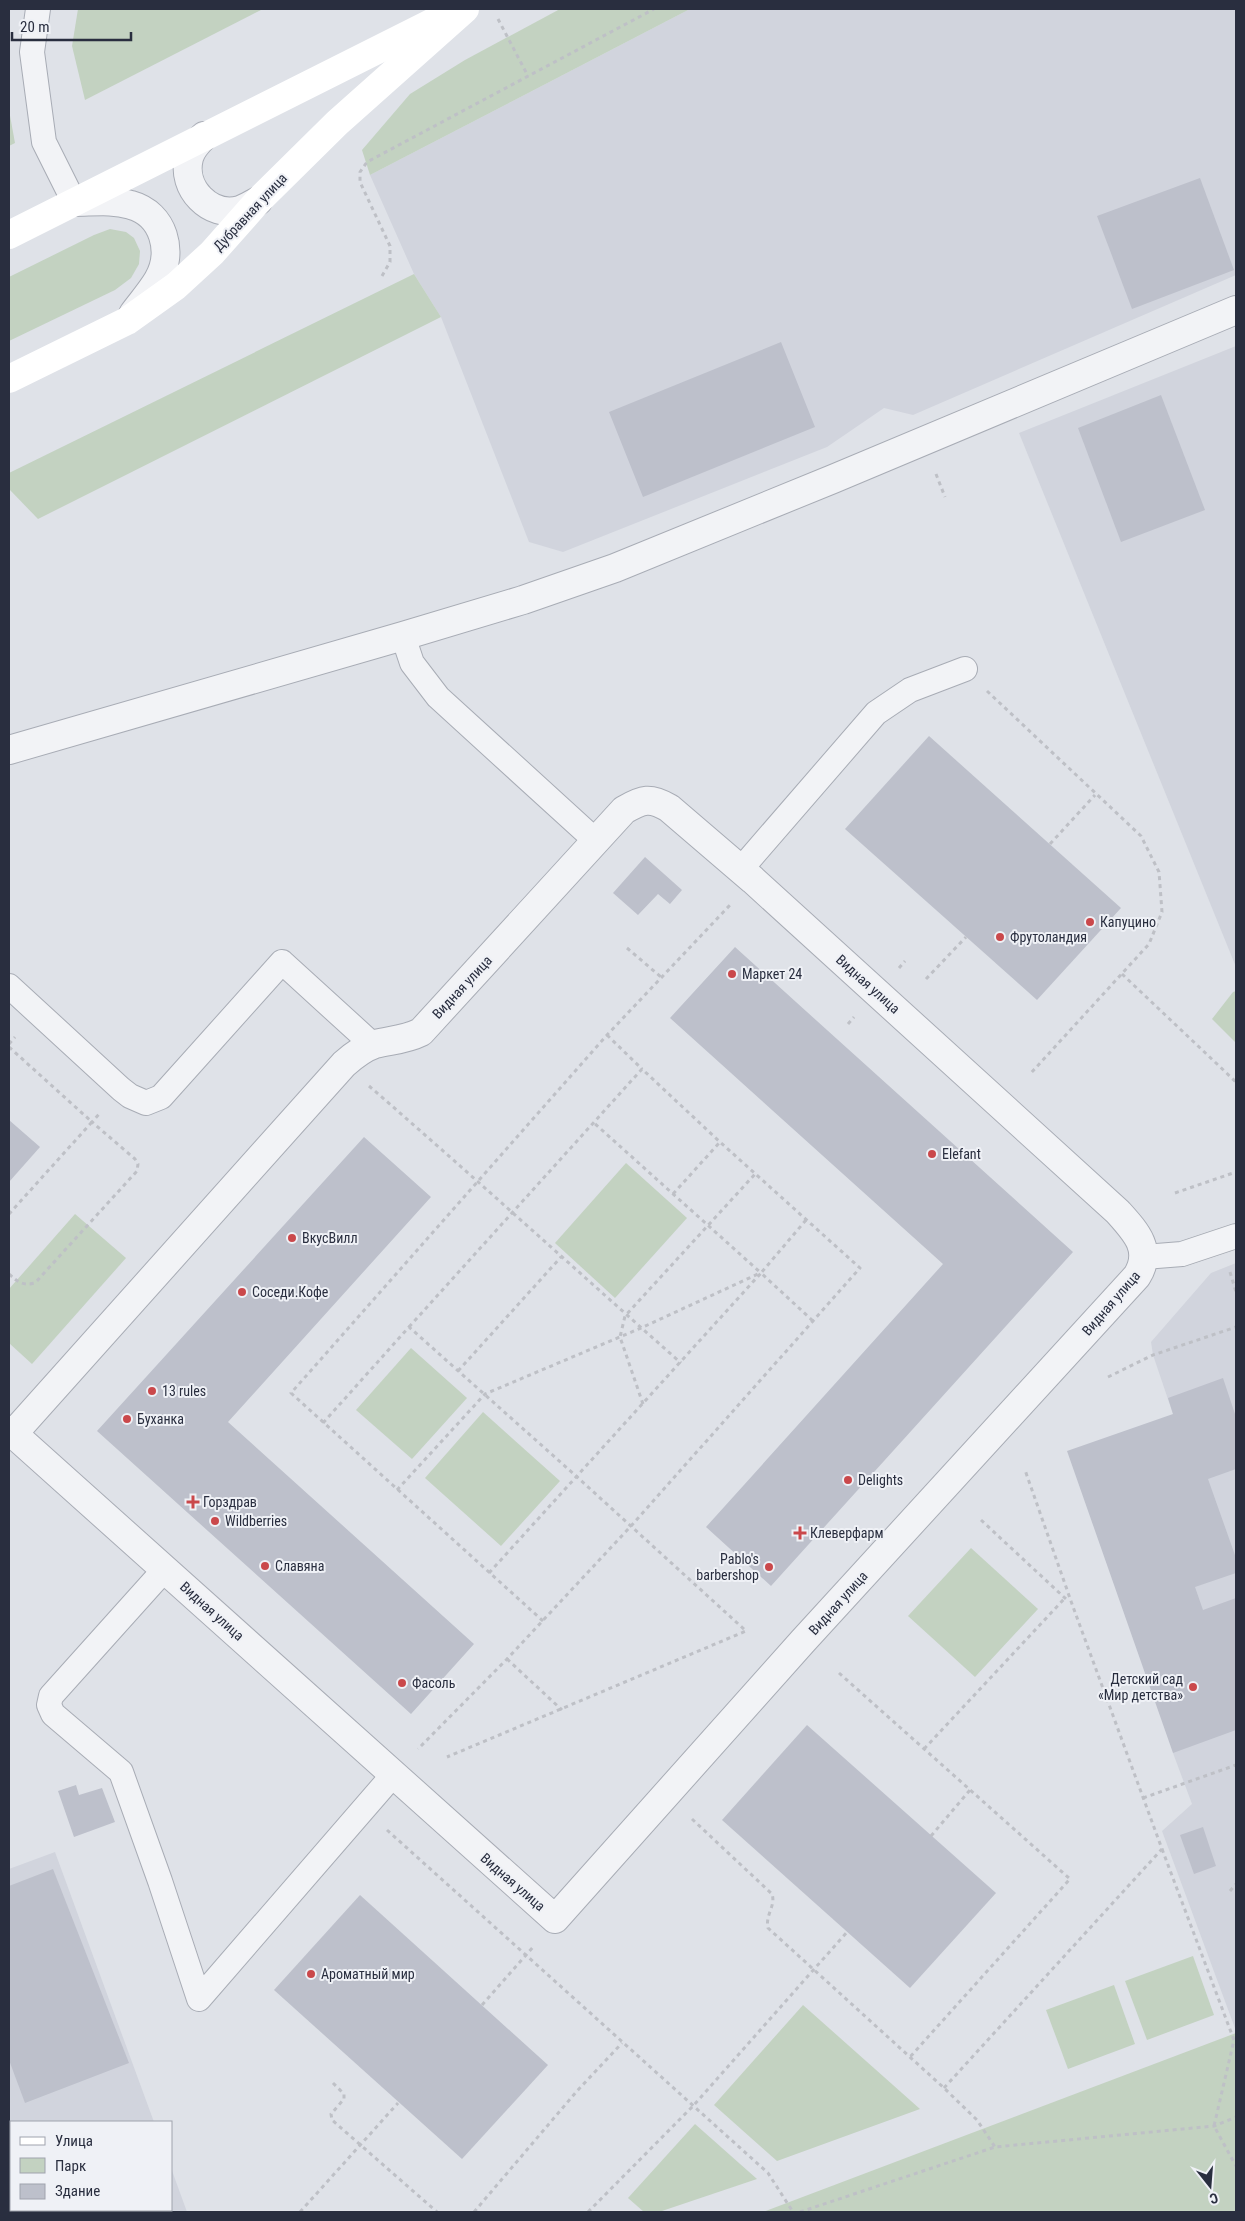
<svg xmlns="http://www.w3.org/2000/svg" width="1245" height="2221" font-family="'Roboto Condensed',sans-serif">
	<rect width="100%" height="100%" fill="#dfe2e8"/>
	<!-- built -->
	<g fill="#d1d4dd">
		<polygon points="690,9 1236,9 1236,275 913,415 884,408 827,447 563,552 529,542 441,317 414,274 370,175"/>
		<polygon points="1236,346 1236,967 1019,433"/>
		<polygon points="1236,1263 1236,2031 1162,1831 1192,1804 1173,1753 1173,1414 1153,1355 1151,1342 1211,1273"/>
		<polygon points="55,1852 154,2122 11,2122 11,2210 171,2210 171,2168 187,2212 9,2212 9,1869"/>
	</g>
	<!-- green -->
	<g fill="#c3d2c1">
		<polygon points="78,9 263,9 85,100 72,46"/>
		<polygon points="560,9 690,9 370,175 362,150 410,94 465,60"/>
		<polygon points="9,110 15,143 9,146"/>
		<polygon points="110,229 126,232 134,238 140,251 139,264 131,278 115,290 9,341 9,277 94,235"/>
		<polygon points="414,274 441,317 38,519 9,489 9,473"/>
		<polygon points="1236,991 1236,1043 1212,1019 1233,992"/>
		<polygon points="626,1163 687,1218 615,1298 555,1243"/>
		<polygon points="75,1214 126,1258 32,1364 9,1343 9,1289"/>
		<polygon points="411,1348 467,1398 412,1459 356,1410"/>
		<polygon points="483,1412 560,1481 501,1546 425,1478"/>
		<polygon points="971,1548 1038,1609 975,1677 908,1616"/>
		<polygon points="1193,1956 1214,2015 1147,2040 1125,1981"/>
		<polygon points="1114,1985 1135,2044 1068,2069 1046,2010"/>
		<polygon points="803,2005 920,2109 777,2161 714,2105"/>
		<polygon points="1236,2033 1236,2212 763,2212"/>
		<polygon points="695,2124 757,2179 659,2212 644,2212 628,2198"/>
	</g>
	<!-- building -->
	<g fill="#bdc0cb">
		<polygon points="1200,178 1234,270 1132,309 1097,216"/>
		<polygon points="781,342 815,427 643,497 609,412"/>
		<polygon points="1161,395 1205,510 1121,542 1078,428"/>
		<polygon points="929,736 1121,908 1037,1000 845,829"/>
		<polygon points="645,857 682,890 670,904 658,894 638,915 613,893"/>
		<polygon points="735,947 1073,1252 771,1586 706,1527 943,1264 670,1018"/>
		<polygon points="9,1120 40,1147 9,1182"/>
		<polygon points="364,1137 431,1197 228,1422 474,1644 411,1714 97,1431"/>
		<polygon points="1223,1378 1236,1417 1236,1469 1208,1479 1236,1558 1236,1573 1195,1587 1203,1610 1236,1598 1236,1730 1173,1753 1067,1451 1173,1414 1168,1398"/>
		<polygon points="807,1725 996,1893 910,1988 722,1820"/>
		<polygon points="76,1785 79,1795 102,1788 115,1822 74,1837 58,1791"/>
		<polygon points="1203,1827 1216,1866 1194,1874 1180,1835"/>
		<polygon points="53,1869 129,2063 25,2103 9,2060 9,1886"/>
		<polygon points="360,1895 548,2065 462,2159 274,1990"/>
	</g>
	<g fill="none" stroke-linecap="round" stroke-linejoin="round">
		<defs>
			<g id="service">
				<polyline points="38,9 32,52 44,142 74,202"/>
				<polyline points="403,636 412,663 438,697 596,841"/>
				<polyline points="741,869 876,713 910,690 965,669"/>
				<polyline points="9,986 121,1089 130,1096 146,1103 161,1097 282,962 373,1045"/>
				<polyline points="1144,1257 1182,1254 1236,1236"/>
				<polyline points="165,1569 51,1696 49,1705 53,1714 121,1772 160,1881 199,1999 393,1775"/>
			</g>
			<g id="minor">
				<path d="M204 136C198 142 191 149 189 158 181 188 210 218 240 210 246 208 252 204 258 201"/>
				<path d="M74 202C93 202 112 199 131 205 164 214 174 252 158 280 151 292 141 303 133 314"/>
				<polyline points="9,750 403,636 523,600 615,568 833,479 1236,310"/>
				<path d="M9 1430 555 1919 803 1641 1137 1276C1153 1250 1136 1232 1118 1212L753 880 669 808C650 797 643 799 624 810L421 1032C405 1040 391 1040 375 1044 363 1048 353 1056 344 1064L13 1434"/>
			</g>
		</defs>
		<!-- service casing -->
		<use href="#service" stroke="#a8acb5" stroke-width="26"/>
		<!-- minor casing -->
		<use href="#minor" stroke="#a8acb5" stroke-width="30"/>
		<!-- path -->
		<g stroke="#bec0c6" stroke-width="3" stroke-dasharray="4 4" stroke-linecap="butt">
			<polyline points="498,19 528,76"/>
			<polyline points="382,276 390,262 390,246 360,182 360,172 367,162 654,9"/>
			<polyline points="936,474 945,497"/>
			<polyline points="987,691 1141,836 1159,872 1162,912 1149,944 1031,1073"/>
			<polyline points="1050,844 1095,795"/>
			<polyline points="627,948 661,977"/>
			<polyline points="899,968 905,961"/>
			<polyline points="1122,974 1236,1082"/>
			<polyline points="926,979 966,937"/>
			<polyline points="848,1024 854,1017"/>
			<polyline points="607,1035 642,1069"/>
			<polyline points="9,1044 15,1037"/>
			<polyline points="9,1047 92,1122 9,1214"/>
			<path d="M369 1086C474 1177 577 1271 681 1363"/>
			<polyline points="1175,1193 1236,1172"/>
			<polyline points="673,1194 720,1142"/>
			<polyline points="806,1220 761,1273 813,1321"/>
			<polyline points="1230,1272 1236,1292"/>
			<path d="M9 1274C18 1282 22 1286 35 1283L137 1171 138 1164 135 1159 92 1122 99 1114"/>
			<polyline points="409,1327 642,1069 720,1142 860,1268 631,1526 507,1659 418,1749"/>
			<polyline points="458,1371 561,1257"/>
			<polyline points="1108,1377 1153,1355 1236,1327"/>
			<polyline points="643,1404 620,1337 625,1316 756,1173"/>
			<polyline points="323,1423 409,1327 576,1476 746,1631 447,1757"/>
			<polyline points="397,1490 485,1394 641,1328 758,1274"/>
			<polyline points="981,1520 1066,1599"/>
			<polyline points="489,1573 761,1273 593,1122"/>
			<polyline points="543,1621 291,1393 607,1035 730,905"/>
			<polyline points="507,1659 562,1710"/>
			<polyline points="839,1673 1070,1879 910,2057"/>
			<polyline points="924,1749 1065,1598"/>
			<polyline points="1143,1798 1236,1765"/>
			<path d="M692 1819 772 1894C776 1906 765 1915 768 1928L944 2088 977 2120 995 2147"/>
			<polyline points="387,1830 768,2173 793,2212"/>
			<polyline points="931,1836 970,1790"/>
			<polyline points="1162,1849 1234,2040 1214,2126 1236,2166"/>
			<polyline points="1230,1891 1236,1884"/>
			<polyline points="482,2005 533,1947"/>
			<polyline points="333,2083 344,2094 344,2099 331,2114 332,2120 437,2212"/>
			<polyline points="944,2088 1162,1849 1072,1604 1025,1470"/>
			<polyline points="300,2212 398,2103"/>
			<polyline points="474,2212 577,2091 622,2043"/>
			<polyline points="588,2212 693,2106 847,1932"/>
			<polyline points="800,2212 995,2147 1214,2126 1236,2117"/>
		</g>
		<!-- service -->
		<use href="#service" stroke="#f2f3f6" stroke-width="24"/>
		<!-- minor -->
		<use href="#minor" stroke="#f2f3f6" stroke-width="28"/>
		<!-- secondary -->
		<g stroke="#fff" stroke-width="28">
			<polyline points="9,235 439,19"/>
			<polyline points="9,379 127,321 176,286 212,253 258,201 337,123 465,9"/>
		</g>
	</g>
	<!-- markers -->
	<g fill="#ca484b" stroke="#eff1f6" stroke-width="2">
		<circle cx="1090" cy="922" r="5"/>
		<circle cx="1000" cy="937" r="5"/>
		<circle cx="732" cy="974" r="5"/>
		<circle cx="932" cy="1154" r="5"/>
		<circle cx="292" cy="1238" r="5"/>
		<circle cx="242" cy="1292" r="5"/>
		<circle cx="152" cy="1391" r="5"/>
		<circle cx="127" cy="1419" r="5"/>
		<circle cx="848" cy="1480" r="5"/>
		<path d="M190.5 1494.5h5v5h5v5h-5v5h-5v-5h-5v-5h5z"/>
		<circle cx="215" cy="1521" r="5"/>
		<path d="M797.5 1525.5h5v5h5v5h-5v5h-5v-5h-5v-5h5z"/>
		<circle cx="265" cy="1566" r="5"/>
		<circle cx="769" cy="1567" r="5"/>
		<circle cx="402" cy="1683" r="5"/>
		<circle cx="1193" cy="1687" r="5"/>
		<circle cx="311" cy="1974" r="5"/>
	</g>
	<g text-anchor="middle" stroke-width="4" stroke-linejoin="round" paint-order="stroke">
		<!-- street labels -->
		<g font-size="14" fill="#292e3f" stroke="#eff1f6">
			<text transform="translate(250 212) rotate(-47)" y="5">Дубравная улица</text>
			<text transform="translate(868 984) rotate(42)" y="5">Видная улица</text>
			<text transform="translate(462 987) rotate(-47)" y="5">Видная улица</text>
			<text transform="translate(1111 1303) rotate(-49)" y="5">Видная улица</text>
			<text transform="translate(838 1603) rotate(-48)" y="5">Видная улица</text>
			<text transform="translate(212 1611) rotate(42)" y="5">Видная улица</text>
			<text transform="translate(513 1882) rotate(41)" y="5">Видная улица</text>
		</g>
		<!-- poi labels -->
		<g font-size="14" fill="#292e3f" stroke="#eff1f6" text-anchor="start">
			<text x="1100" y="927">Капуцино</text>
			<text x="1010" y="942">Фрутоландия</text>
			<text x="742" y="979">Маркет 24</text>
			<text x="942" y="1159">Elefant</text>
			<text x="302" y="1243">ВкусВилл</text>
			<text x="252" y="1297">Соседи.Кофе</text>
			<text x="162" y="1396">13 rules</text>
			<text x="137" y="1424">Буханка</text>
			<text x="858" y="1485">Delights</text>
			<text x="203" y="1507">Горздрав</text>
			<text x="225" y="1526">Wildberries</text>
			<text x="810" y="1538">Клеверфарм</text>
			<text x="759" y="1564" text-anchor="end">Pablo's<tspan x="759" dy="16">barbershop</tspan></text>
			<text x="275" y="1571">Славяна</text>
			<text x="1183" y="1684" text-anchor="end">Детский сад<tspan x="1183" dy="16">«Мир детства»</tspan></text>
			<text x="412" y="1688">Фасоль</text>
			<text x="321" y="1979">Ароматный мир</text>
		</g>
	</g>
	<!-- border -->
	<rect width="1245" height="2221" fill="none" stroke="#292e3f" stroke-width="20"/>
	<!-- legend -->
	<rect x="10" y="2121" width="162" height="90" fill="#eff1f6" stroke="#a0a3ad"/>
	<rect x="20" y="2137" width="25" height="8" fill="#ffffff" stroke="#a0a3ad"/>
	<text x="55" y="2146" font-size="15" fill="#292e3f">Улица</text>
	<rect x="20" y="2158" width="25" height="15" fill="#c3d2c1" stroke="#a0a3ad"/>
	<text x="55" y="2171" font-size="15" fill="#292e3f">Парк</text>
	<rect x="20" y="2184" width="25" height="15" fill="#bdc0cb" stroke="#a0a3ad"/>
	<text x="55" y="2196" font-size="15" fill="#292e3f">Здание</text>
	<!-- north arrow -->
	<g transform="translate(1210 2186) rotate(163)" stroke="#eff1f6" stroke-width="4" paint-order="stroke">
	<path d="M0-4L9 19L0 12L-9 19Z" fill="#292e3f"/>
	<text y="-8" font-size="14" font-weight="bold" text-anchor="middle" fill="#292e3f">С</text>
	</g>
	<!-- scale -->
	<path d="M12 32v8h119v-8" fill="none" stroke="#292e3f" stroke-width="2.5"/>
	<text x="20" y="32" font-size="15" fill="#292e3f" stroke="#eff1f6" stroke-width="4" paint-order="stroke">20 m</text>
</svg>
